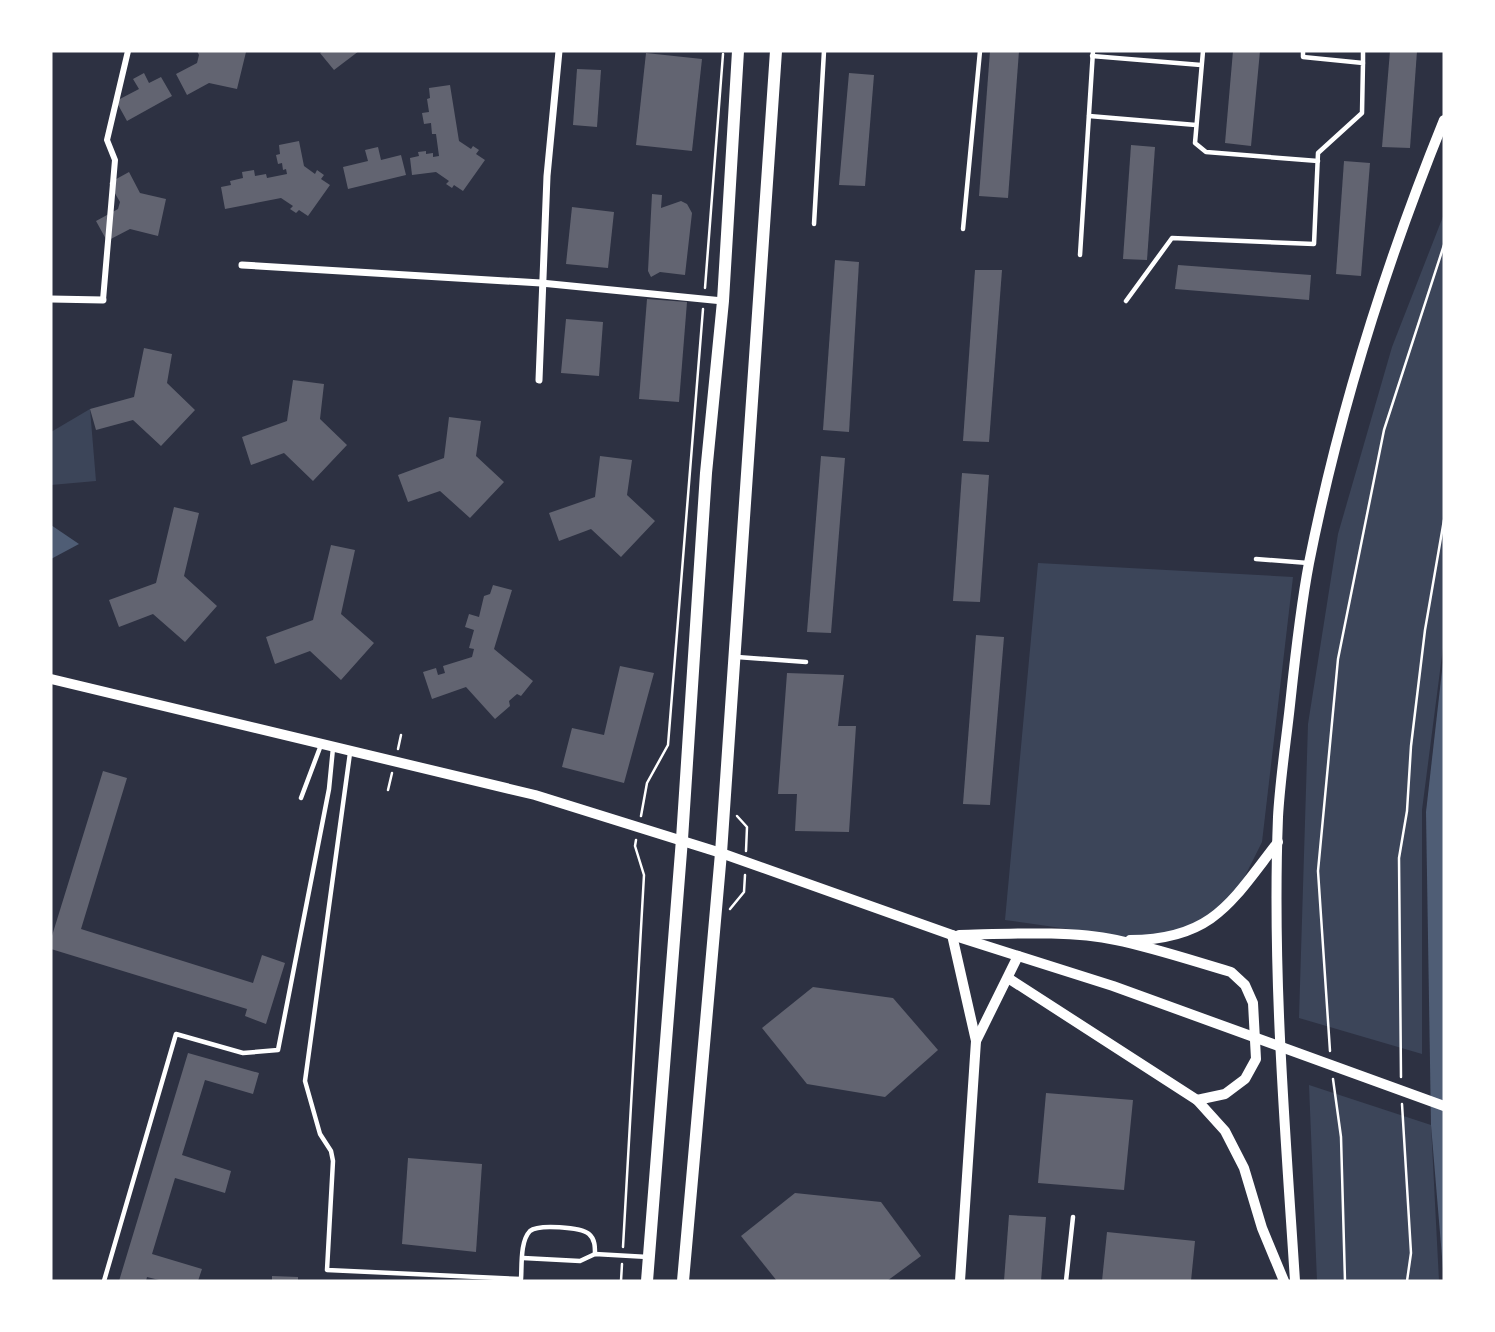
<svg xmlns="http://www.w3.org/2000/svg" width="1495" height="1332" font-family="'PT Sans Narrow',sans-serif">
	<rect width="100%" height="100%" fill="#2d3142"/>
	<!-- green -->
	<g fill="#3c4559">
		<polygon points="1444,214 1444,640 1422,810 1422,1054 1299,1018 1308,724 1338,534 1392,347"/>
		<polygon points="90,409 96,481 51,485 51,432"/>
		<polygon points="1038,563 1293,577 1262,842 1243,880 1212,918 1152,941 1005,920"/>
		<polygon points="1309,1085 1431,1125 1439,1281 1317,1281"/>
	</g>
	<!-- water -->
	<g fill="#4f5d75">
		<polygon points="51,525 79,544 51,559"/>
		<polygon points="1444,653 1444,1281 1431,1125 1426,812"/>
	</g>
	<!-- building -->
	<g fill="#626471">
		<polygon points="197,51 246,52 237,89 209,83 187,95 176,74 197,63 199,55"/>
		<polygon points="323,51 359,51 334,70 320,53"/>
		<polygon points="990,51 1019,51 1008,198 979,196"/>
		<polygon points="1233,51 1260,51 1251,146 1225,143"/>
		<polygon points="1390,51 1417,51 1410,148 1382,147"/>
		<polygon points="646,53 702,59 692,151 636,145"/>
		<polygon points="577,69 601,70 597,127 573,125"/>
		<polygon points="144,73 149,83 161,77 172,96 127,121 116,101 139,89 133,79"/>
		<polygon points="849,73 874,75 865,186 839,185"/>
		<polygon points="450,85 459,141 471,149 473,146 479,150 476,154 485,160 463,191 454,185 452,188 446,184 449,181 436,172 412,175 410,158 419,156 418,152 426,151 426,154 433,153 433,157 439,156 436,134 432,134 431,123 424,124 422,113 429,112 427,99 430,98 429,88"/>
		<polygon points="299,141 304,166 315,174 317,170 324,175 321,179 330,185 308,216 299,210 296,213 290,209 293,206 281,198 225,209 221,187 231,185 230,181 243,178 242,172 254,170 255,176 266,174 267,178 287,174 286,169 283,170 282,163 278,164 276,155 280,154 279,145"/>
		<polygon points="1131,145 1155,147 1147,260 1123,259"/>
		<polygon points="378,147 381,160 401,155 406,175 348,189 343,167 368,161 365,150"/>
		<polygon points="1344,161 1370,163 1361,276 1336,274"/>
		<polygon points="129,172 140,193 166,199 158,236 130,229 107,241 96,221 118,209 120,202 109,183"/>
		<polygon points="652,194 662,195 661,208 681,201 687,204 692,213 685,275 660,272 651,277 648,271"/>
		<polygon points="572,207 614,212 608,268 566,264"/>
		<polygon points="835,260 859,262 849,432 823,430"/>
		<polygon points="1178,265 1311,275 1309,300 1175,289"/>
		<polygon points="975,270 1002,270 989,442 963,441"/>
		<polygon points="647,299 687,302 679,402 639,399"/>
		<polygon points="566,319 603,322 599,376 561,373"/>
		<polygon points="144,348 172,354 167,383 195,410 161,446 133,420 96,430 90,409 134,397"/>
		<polygon points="293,380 324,384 320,419 347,445 313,481 284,453 251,465 242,437 287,421"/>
		<polygon points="449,417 481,421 476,456 504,482 470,518 440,491 408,502 398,475 444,458"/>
		<polygon points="600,456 632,460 627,495 655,521 621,557 591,529 559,541 549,513 595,497"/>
		<polygon points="821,456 845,458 831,633 807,632"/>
		<polygon points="962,473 989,475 980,602 953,601"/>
		<polygon points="174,507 199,513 184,576 217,606 185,642 153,614 119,627 109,600 156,583"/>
		<polygon points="331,545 355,550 341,614 374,643 341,680 310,651 275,664 266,637 313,620"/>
		<polygon points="493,585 512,590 494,649 533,681 521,696 517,694 509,701 510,706 495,719 466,687 432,699 423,672 436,668 438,675 445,673 443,666 472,657 474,649 469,648 474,630 465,627 469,614 479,617 484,596 490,594"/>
		<polygon points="976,635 1004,637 990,805 963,804"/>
		<polygon points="620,666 654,673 624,783 562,767 572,728 604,735"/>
		<polygon points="787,673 844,675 838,726 856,726 849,832 795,831 797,794 778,794"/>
		<polygon points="103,771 127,778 81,929 253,983 262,955 285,963 266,1024 245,1016 247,1009 51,949 51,939"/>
		<polygon points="813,987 893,998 938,1050 885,1097 807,1084 762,1028"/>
		<polygon points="188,1053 259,1073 253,1094 205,1080 182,1155 231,1171 225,1193 175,1178 152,1254 202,1269 198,1281 163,1281 147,1277 146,1281 119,1281"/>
		<polygon points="1046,1093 1133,1100 1124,1190 1038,1183"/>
		<polygon points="408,1158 482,1164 476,1252 402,1244"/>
		<polygon points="795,1193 881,1202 921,1256 887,1281 777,1281 741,1236"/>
		<polygon points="1009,1215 1046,1217 1041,1281 1004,1281"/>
		<polygon points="1107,1232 1195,1241 1191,1281 1102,1281"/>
		<polygon points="272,1276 298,1277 298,1281 272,1281"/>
	</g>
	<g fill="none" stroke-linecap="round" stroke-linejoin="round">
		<!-- path -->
		<g stroke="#fff" stroke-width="2.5">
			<polyline points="705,288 723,54"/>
			<polyline points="398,749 401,735"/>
			<polyline points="388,790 392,773"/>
			<polyline points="641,816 647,783 668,745 703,309"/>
			<polyline points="737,816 747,827 746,851"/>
			<polyline points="730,909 744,892 745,875"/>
			<polyline points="1330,1051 1318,871 1338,659 1384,430 1444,245"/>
			<polyline points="1401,1077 1399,858 1407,811 1411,746 1425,630 1444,520"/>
			<polyline points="1333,1079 1341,1137 1345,1281"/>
			<polyline points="1402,1104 1411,1253 1407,1281"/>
			<polyline points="623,1247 644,875 635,846 636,840"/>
			<polyline points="621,1281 622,1264"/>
		</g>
		<!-- service -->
		<g stroke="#fff" stroke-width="4.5">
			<polyline points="1203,51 1195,143 1206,152 1318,161"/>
			<polyline points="1092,56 1201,65"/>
			<polyline points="1363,63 1363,51"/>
			<polyline points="1089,116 1196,125"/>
			<polyline points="814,224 824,51"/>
			<polyline points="963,229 980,51"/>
			<polyline points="1080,255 1093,51"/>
			<polyline points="1126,301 1172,238 1314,244 1318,153 1362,113 1363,63 1303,57 1303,51"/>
			<polyline points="1256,559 1308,563"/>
			<polyline points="737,657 806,662"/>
			<path d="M350 753 305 1081 320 1134 331 1151 333 1161 327 1270 521 1279C522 1266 520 1241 530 1231 538 1224 581 1227 589 1234 595 1239 595 1247 595 1254"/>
			<polyline points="301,798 321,745"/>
			<polyline points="523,1258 580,1261 595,1254 648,1257"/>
			<polyline points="104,1281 176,1034 243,1053 278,1050 329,789 333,748"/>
			<polyline points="1066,1281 1073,1217"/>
		</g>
		<!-- pedestrian -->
		<polyline stroke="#fff" stroke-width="6" points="103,300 115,160 107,140 128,51"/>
		<!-- minor -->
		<g stroke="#fff" stroke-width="7">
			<polyline points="242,265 541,283 723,301"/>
			<polyline points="51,299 103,300"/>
			<polyline points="539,380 547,176 559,51"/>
		</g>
		<!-- tertiary -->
		<g stroke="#fff" stroke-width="10">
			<polyline points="721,853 952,935 1113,986 1444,1106"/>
			<polyline points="952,935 976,1041 960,1281"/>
			<path d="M959 935C1007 934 1070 930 1116 940 1155 948 1193 961 1231 972L1245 985 1253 1003 1256 1059 1245 1079 1225 1094 1197 1100"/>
			<path d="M1130 940C1213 940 1232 901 1278 842"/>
			<polyline points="1008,978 1197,1100 1225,1131 1244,1168 1262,1228 1284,1281"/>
			<polyline points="976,1041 1018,956"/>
			<path d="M1295 1281C1285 1127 1272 972 1278 817 1280 780 1286 742 1290 705 1295 658 1300 610 1309 563 1339 412 1386 263 1444 120"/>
		</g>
		<!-- secondary -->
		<polyline stroke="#fff" stroke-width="10" points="51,679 535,795 721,853"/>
		<!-- primary -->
		<g stroke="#fff" stroke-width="12">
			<polyline points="647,1281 682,839 706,473 723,301 738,51"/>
			<polyline points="683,1281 721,853 776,51"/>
		</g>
	</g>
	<!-- border -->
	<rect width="1495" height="1332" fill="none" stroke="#ffffff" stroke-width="105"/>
</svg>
